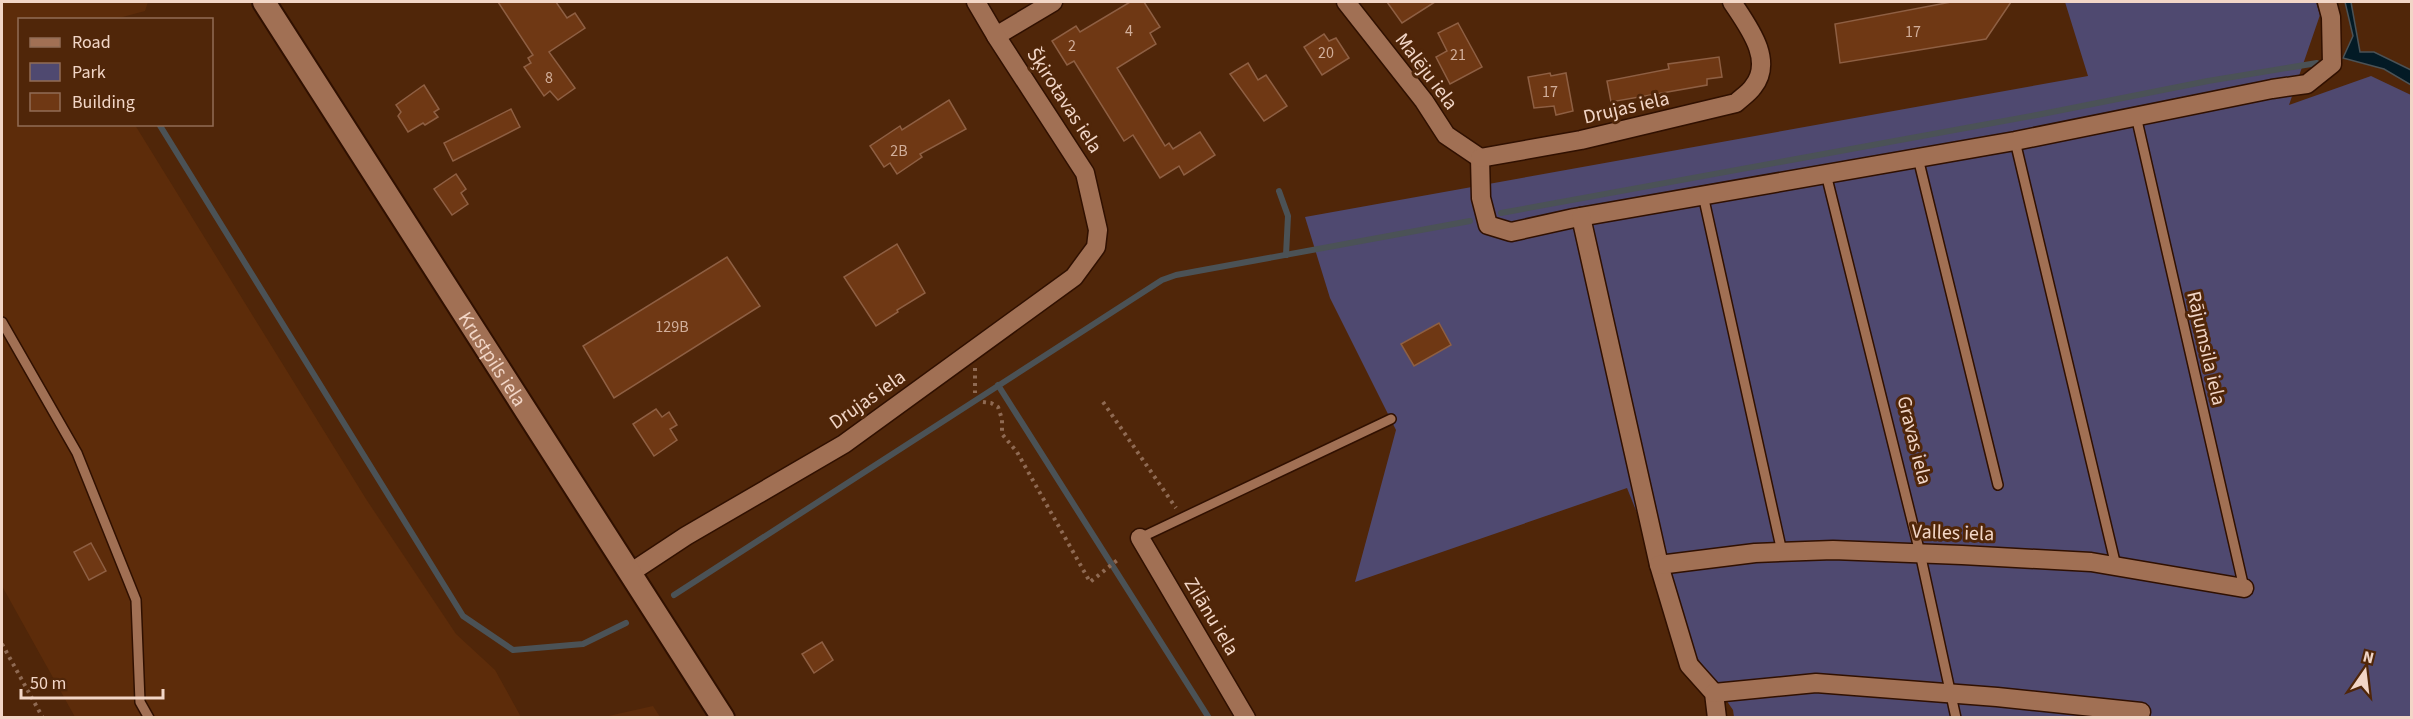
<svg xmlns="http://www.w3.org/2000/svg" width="2413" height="719" font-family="'Source Sans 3',sans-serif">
	<rect width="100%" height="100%" fill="#502609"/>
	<!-- built -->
	<g fill="#5d2c0a">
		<polygon points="2,2 148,2 145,11 115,19 20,20 20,124 135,125 366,499 456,634 495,670 521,717 75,717 2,586"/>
		<polygon points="653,706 660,717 604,717"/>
	</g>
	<!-- green -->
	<polygon fill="#4f4970" points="2065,2 2316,2 2320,15 2289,105 2371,76 2411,95 2411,717 1734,717 1733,710 1692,650 1627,488 1355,582 1396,430 1330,298 1305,217 2088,76"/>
	<!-- water -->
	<polygon fill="#031a25" stroke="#4b5256" stroke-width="1.5" points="2345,2 2351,2 2360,52 2374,52 2411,70 2411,85 2384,69 2343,58 2353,36"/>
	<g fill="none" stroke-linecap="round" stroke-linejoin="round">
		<!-- stream -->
		<g stroke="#4b5256" stroke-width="6">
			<polyline points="159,124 463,616 513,650 583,644 626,623"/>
			<polyline points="1279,191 1288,216 1286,255"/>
			<polyline points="1501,213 2037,115 2208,81 2317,63"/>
			<polyline points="998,385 1209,718"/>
			<polyline points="674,595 1162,280 1176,275 1470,221"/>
		</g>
	</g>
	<!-- building -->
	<g fill="#6f3814" stroke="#8e5f43" stroke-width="1.5">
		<polygon points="498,2 556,2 567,18 575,13 585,28 549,52 575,88 558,100 550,91 544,96 524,67 531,63 528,58 533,55"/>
		<polygon points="1130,2 1144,2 1160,27 1150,33 1156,44 1117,68 1165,146 1169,143 1173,149 1200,132 1215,155 1184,175 1179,166 1160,178 1133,135 1124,141 1074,61 1067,65 1052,41 1076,26 1080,32"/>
		<polygon points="1387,2 1435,2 1402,23"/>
		<polygon points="1951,2 2011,2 1986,39 1840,63 1835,24"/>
		<polygon points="1458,23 1482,67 1450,84 1436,57 1447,51 1438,33"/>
		<polygon points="1324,34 1329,41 1336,38 1349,58 1322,75 1304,47"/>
		<polygon points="1719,57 1722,77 1707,79 1707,85 1611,102 1607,81 1669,69 1668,64"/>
		<polygon points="1248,63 1258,80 1266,75 1287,106 1264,121 1230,74"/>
		<polygon points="1550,73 1551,76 1566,73 1573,111 1556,115 1554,106 1534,108 1528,77"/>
		<polygon points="424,85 439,109 434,112 438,117 425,125 423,123 408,132 398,116 401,112 396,105"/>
		<polygon points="949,100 966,129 920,154 922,157 897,174 890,163 884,167 870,146 900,126 902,130"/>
		<polygon points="511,109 520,127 453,161 444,143"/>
		<polygon points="456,174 466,189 461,193 468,204 452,215 434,189"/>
		<polygon points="897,244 925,293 897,310 898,312 876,326 844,277"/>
		<polygon points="727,257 760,306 614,398 583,346"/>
		<polygon points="1439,323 1451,345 1414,366 1401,344"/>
		<polygon points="656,409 662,417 669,412 677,425 670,429 677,440 654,456 633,424"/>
		<polygon points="91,543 106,571 89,580 74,552"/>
		<polygon points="822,642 833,660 814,673 802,654"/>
	</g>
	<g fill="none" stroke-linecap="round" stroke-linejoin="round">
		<defs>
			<g id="service">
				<polyline points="2136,116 2244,588"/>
				<polyline points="2015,141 2116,566"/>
				<polyline points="1918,158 1998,485"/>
				<polyline points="1826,174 1920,553 1956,718"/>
				<polyline points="1703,195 1782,552"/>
				<polyline points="2,322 77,453 136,600 140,702 149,718"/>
				<polyline points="1140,538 1391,419"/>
			</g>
			<g id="minor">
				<polyline points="1346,2 1424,101 1446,135 1480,158"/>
				<polyline points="996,36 1053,2"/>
				<polyline points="1480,158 1481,198 1488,225 1511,232 1574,218 2015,141 2272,89 2307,84 2332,64 2331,17 2327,2"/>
				<path d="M1480 158 1581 140 1736 103C1741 98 1749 93 1753 87 1775 60 1747 25 1732 2"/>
				<polyline points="1581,217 1659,565 1689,665 1714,693 1717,718"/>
				<polyline points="1140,538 1246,718"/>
				<polyline points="1659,565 1755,553 1833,550 1962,555 2091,562 2244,588"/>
				<polyline points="630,573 686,536 844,444 1074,277 1096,247 1098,230 1085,173 996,36 976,2"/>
				<polyline points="1714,693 1816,683 1997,697 2141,712"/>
			</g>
			<g id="tertiary">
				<path id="s1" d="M264 2 723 718"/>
			</g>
		</defs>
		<!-- service casing -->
		<use href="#service" stroke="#301000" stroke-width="12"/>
		<!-- minor casing -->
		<use href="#minor" stroke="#301000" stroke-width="21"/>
		<!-- tertiary casing -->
		<use href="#tertiary" stroke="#301000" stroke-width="26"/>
		<!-- path -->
		<g stroke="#8f6a53" stroke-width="4" stroke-dasharray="3 4.5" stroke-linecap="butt">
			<polyline points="975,368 975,393"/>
			<polyline points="983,402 991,403 998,407 1002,419 1002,434 1017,452 1090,582 1120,558"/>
			<polyline points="1103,402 1176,508"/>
			<polyline points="2,644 43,718"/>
		</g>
		<!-- service -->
		<use href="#service" stroke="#a17054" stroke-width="9"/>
		<!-- minor -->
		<use href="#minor" stroke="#a17054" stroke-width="18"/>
		<!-- tertiary -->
		<use href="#tertiary" stroke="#a17054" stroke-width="22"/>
	</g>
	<g text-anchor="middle" stroke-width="6" stroke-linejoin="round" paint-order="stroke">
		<!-- number labels -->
		<g font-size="16" fill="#d1ae9a">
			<text x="1129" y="36">4</text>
			<text x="1913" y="37">17</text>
			<text x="1072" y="51">2</text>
			<text x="1326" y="58">20</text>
			<text x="1458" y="60">21</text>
			<text x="549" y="83">8</text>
			<text x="1550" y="97">17</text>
			<text x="899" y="156">2B</text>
			<text x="672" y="332">129B</text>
		</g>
		<!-- street labels -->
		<g font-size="20" fill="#f2d6c7" stroke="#502609">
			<text transform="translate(1427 71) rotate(53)" y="7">Malēju iela</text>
			<text transform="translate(1065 100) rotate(57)" y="7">Šķirotavas iela</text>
			<text transform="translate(1626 107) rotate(-13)" y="7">Drujas iela</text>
			<text transform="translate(2207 348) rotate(77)" y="7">Rājumsila iela</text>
			<text dy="7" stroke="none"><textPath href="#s1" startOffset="424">Krustpils iela</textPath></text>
			<text transform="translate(867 399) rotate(-35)" y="7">Drujas iela</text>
			<text transform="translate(1915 440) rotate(76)" y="7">Gravas iela</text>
			<text transform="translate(1953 532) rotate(2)" y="7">Valles iela</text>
			<text transform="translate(1212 616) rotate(59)" y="7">Zilānu iela</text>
		</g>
	</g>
	<!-- border -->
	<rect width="2413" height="719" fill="none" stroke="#f2d6c7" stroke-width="6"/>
	<!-- legend -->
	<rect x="18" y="18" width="195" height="108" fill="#502609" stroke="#916c55" stroke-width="1.5"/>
	<rect x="30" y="38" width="30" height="9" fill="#a17054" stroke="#916c55" stroke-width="1.5"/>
	<text x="72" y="48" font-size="18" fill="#f2d6c7">Road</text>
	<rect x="30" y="63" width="30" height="18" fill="#4f4970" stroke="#916c55" stroke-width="1.5"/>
	<text x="72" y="78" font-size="18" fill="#f2d6c7">Park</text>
	<rect x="30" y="93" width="30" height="18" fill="#6f3814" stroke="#916c55" stroke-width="1.5"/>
	<text x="72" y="108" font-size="18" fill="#f2d6c7">Building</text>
	<!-- north arrow -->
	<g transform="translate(2365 671) rotate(14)" stroke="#502609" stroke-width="4.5" paint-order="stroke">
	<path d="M0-4.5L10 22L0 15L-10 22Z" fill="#f2d6c7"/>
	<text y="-9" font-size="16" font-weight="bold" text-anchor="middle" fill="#f2d6c7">N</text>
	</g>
	<!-- scale -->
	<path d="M21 689v9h142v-9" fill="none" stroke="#f2d6c7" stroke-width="3"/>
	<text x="30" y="689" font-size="18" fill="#f2d6c7" stroke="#502609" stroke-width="4.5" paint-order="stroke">50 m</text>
</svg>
